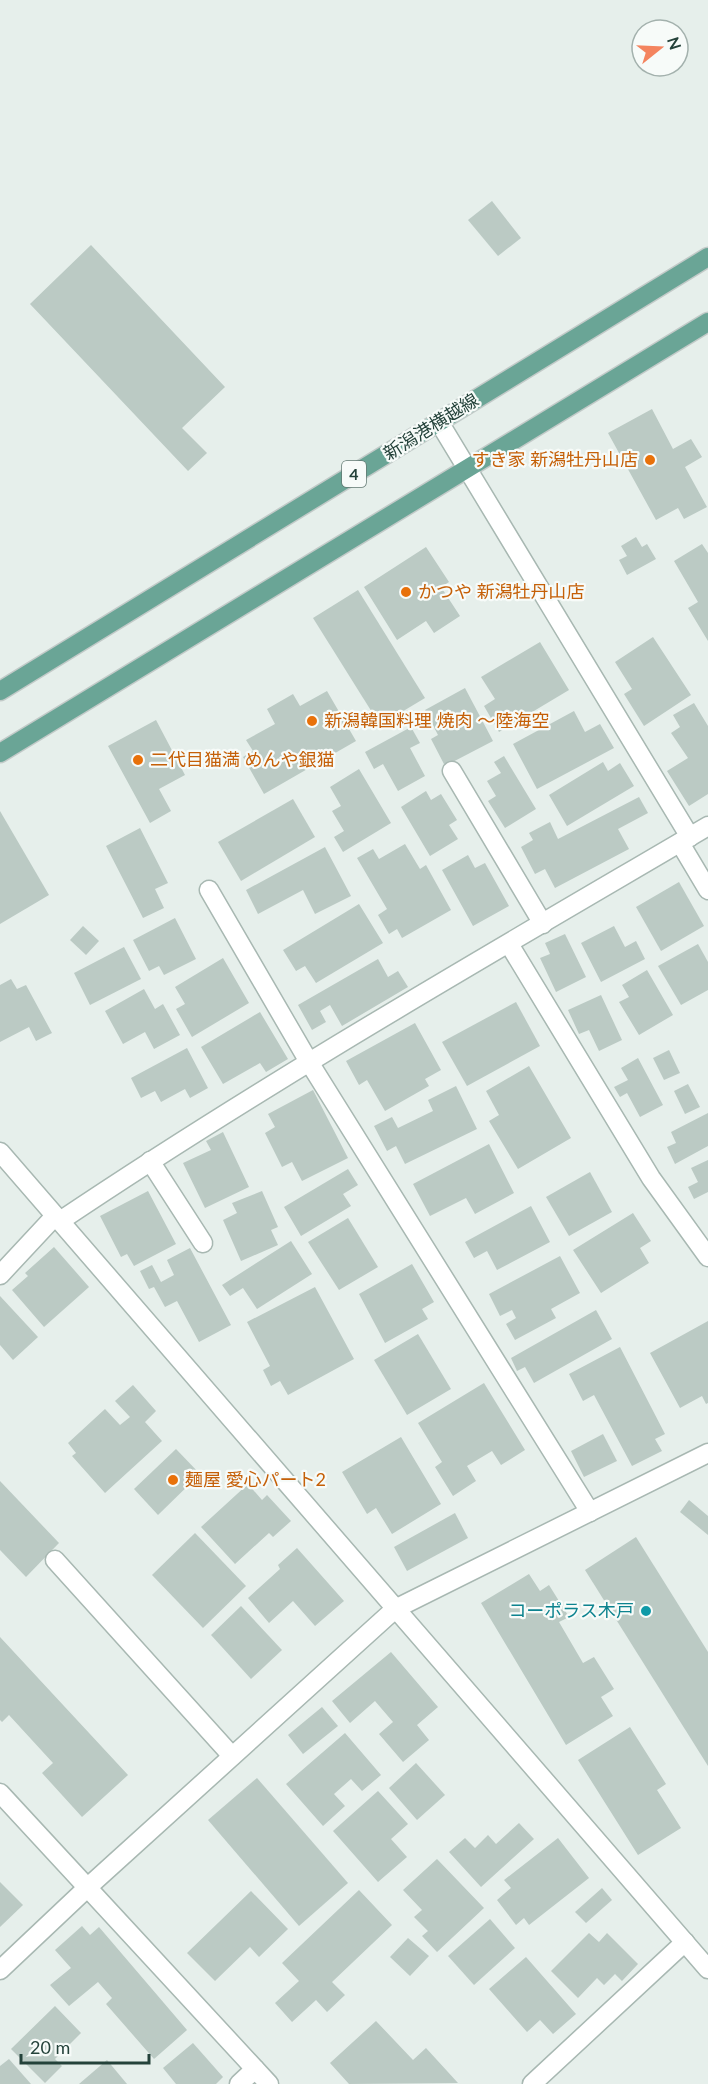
<svg xmlns="http://www.w3.org/2000/svg" width="708" height="2084" font-family="Lato,'Noto Sans JP',sans-serif">
	<rect width="100%" height="100%" fill="#e6efeb"/>
	<!-- building -->
	<g fill="#bbcac4">
		<polygon points="492,201 521,238 498,256 468,220"/>
		<polygon points="91,245 225,387 182,428 207,453 188,471 30,304"/>
		<polygon points="652,409 673,449 691,439 702,457 685,467 707,507 684,519 678,508 656,520 608,433"/>
		<polygon points="636,537 642,547 647,544 656,559 627,575 619,560 627,556 621,546"/>
		<polygon points="702,544 708,553 708,641 688,608 698,602 674,561"/>
		<polygon points="426,547 449,582 441,587 460,616 434,633 426,621 397,640 364,587"/>
		<polygon points="358,590 425,698 380,725 313,618"/>
		<polygon points="653,637 691,695 644,726 624,694 632,689 615,662"/>
		<polygon points="540,642 569,690 499,732 484,706 495,699 481,677"/>
		<polygon points="465,688 493,741 445,766 431,739 438,735 425,710"/>
		<polygon points="327,691 356,741 264,794 243,757 253,751 246,740 275,724 267,709 293,694 300,706"/>
		<polygon points="694,703 708,726 708,794 689,806 667,771 688,758 671,733 680,727 673,715"/>
		<polygon points="574,711 585,732 600,724 614,748 537,789 513,744"/>
		<polygon points="156,720 185,775 159,789 171,811 150,823 108,746"/>
		<polygon points="411,727 420,743 410,748 425,776 398,791 383,764 374,769 365,752"/>
		<polygon points="504,756 536,809 505,828 488,801 496,796 487,781 501,773 494,762"/>
		<polygon points="603,762 608,771 620,763 634,786 567,826 549,795"/>
		<polygon points="359,769 391,823 343,852 334,837 344,831 332,811 341,806 330,787"/>
		<polygon points="426,791 431,800 441,794 457,820 449,825 458,839 430,856 401,807"/>
		<polygon points="639,797 648,813 618,829 629,849 555,888 545,869 535,874 521,847 533,840 529,833 550,822 558,839"/>
		<polygon points="293,799 315,837 241,881 218,842"/>
		<polygon points="0,811 49,895 0,924"/>
		<polygon points="140,828 168,883 155,889 164,908 143,918 106,846"/>
		<polygon points="405,844 420,869 426,865 451,910 402,938 397,929 389,934 378,915 387,909 357,858 373,849 379,859"/>
		<polygon points="325,847 351,896 315,914 303,890 258,914 246,890"/>
		<polygon points="468,855 475,868 485,863 509,906 473,926 442,870"/>
		<polygon points="679,882 704,926 661,951 636,907"/>
		<polygon points="359,904 383,943 316,983 305,966 296,971 283,950"/>
		<polygon points="175,918 196,959 164,975 159,966 149,971 133,940"/>
		<polygon points="83,926 99,941 86,955 70,940"/>
		<polygon points="614,926 625,947 636,941 645,959 601,982 581,943"/>
		<polygon points="565,934 586,977 556,992 540,958 550,954 545,943"/>
		<polygon points="698,944 708,962 708,990 681,1005 658,966"/>
		<polygon points="124,947 141,979 90,1005 74,973"/>
		<polygon points="223,958 249,1003 192,1037 176,1009 185,1004 175,987"/>
		<polygon points="378,959 388,977 398,971 408,987 342,1026 330,1005 320,1011 326,1022 312,1030 298,1005"/>
		<polygon points="647,970 673,1015 639,1035 619,1002 629,997 622,985"/>
		<polygon points="11,979 17,989 26,985 52,1033 36,1041 29,1027 0,1042 0,985"/>
		<polygon points="144,989 155,1009 163,1004 180,1035 154,1049 145,1032 123,1044 105,1011"/>
		<polygon points="601,995 622,1040 599,1051 589,1030 579,1034 568,1010"/>
		<polygon points="516,1002 540,1046 467,1086 442,1042"/>
		<polygon points="260,1012 288,1059 266,1072 260,1063 223,1084 201,1047"/>
		<polygon points="415,1023 441,1070 425,1079 429,1086 385,1111 367,1080 359,1085 346,1061"/>
		<polygon points="187,1048 208,1088 190,1098 185,1089 161,1102 155,1091 141,1098 131,1078"/>
		<polygon points="669,1050 680,1073 664,1080 653,1058"/>
		<polygon points="638,1058 663,1105 640,1117 627,1093 620,1097 614,1087 628,1080 621,1068"/>
		<polygon points="529,1066 571,1138 518,1169 489,1121 499,1115 486,1091"/>
		<polygon points="688,1084 700,1107 685,1114 674,1091"/>
		<polygon points="456,1086 477,1129 405,1164 396,1146 387,1151 374,1126 392,1117 398,1128 433,1111 428,1100"/>
		<polygon points="313,1090 348,1158 302,1181 292,1162 282,1167 265,1133 275,1127 268,1114"/>
		<polygon points="708,1113 708,1146 675,1164 667,1147 676,1143 671,1132"/>
		<polygon points="223,1132 249,1187 205,1208 183,1163 211,1150 206,1141"/>
		<polygon points="489,1144 514,1193 475,1214 466,1198 430,1216 413,1184"/>
		<polygon points="708,1160 708,1192 694,1199 688,1187 698,1182 691,1168"/>
		<polygon points="348,1169 358,1185 343,1194 351,1206 301,1236 284,1207"/>
		<polygon points="590,1172 612,1212 569,1236 546,1197"/>
		<polygon points="148,1191 176,1244 134,1266 127,1254 121,1257 100,1216"/>
		<polygon points="262,1191 278,1227 271,1230 278,1245 241,1261 223,1220 237,1213 232,1203"/>
		<polygon points="531,1206 550,1242 497,1270 487,1251 474,1258 465,1242"/>
		<polygon points="633,1213 651,1241 640,1248 649,1263 601,1293 573,1250"/>
		<polygon points="348,1218 378,1267 339,1290 308,1242"/>
		<polygon points="291,1241 312,1274 257,1309 243,1288 230,1296 222,1285"/>
		<polygon points="54,1247 89,1287 44,1327 12,1290 28,1276 25,1273"/>
		<polygon points="190,1248 231,1325 199,1342 177,1301 165,1307 154,1287 149,1289 140,1271 152,1265 161,1282 174,1275 167,1260"/>
		<polygon points="560,1256 580,1293 551,1309 556,1318 515,1340 506,1324 516,1318 512,1310 500,1316 489,1294"/>
		<polygon points="412,1264 434,1302 422,1309 428,1319 385,1343 359,1294"/>
		<polygon points="315,1287 354,1359 288,1395 280,1381 271,1386 263,1370 270,1366 247,1322"/>
		<polygon points="0,1296 38,1337 13,1360 0,1345"/>
		<polygon points="596,1310 612,1339 534,1383 525,1367 517,1371 511,1358"/>
		<polygon points="708,1321 708,1403 706,1404 702,1396 680,1408 650,1353"/>
		<polygon points="418,1334 451,1389 407,1415 374,1360"/>
		<polygon points="620,1347 665,1434 655,1439 662,1451 632,1466 594,1395 583,1401 569,1374"/>
		<polygon points="484,1383 525,1450 501,1465 492,1451 467,1466 476,1481 453,1496 435,1467 442,1462 418,1423"/>
		<polygon points="133,1385 156,1411 145,1422 162,1441 105,1493 72,1456 76,1453 68,1443 105,1409 120,1425 130,1417 115,1401"/>
		<polygon points="603,1434 617,1461 584,1477 571,1451"/>
		<polygon points="401,1437 441,1504 392,1534 376,1508 367,1514 342,1472"/>
		<polygon points="176,1449 200,1474 158,1515 134,1489"/>
		<polygon points="0,1481 59,1543 26,1577 0,1550"/>
		<polygon points="248,1484 262,1500 267,1495 291,1521 273,1537 269,1533 235,1564 201,1527"/>
		<polygon points="689,1500 708,1516 708,1535 680,1512"/>
		<polygon points="455,1513 468,1538 407,1571 394,1547"/>
		<polygon points="195,1533 246,1586 203,1628 152,1575"/>
		<polygon points="636,1537 708,1652 708,1766 585,1570"/>
		<polygon points="297,1548 344,1601 315,1626 293,1601 269,1623 248,1598 280,1569 278,1565"/>
		<polygon points="529,1574 540,1591 549,1585 569,1617 559,1622 583,1663 594,1657 614,1689 601,1697 613,1716 566,1745 481,1603"/>
		<polygon points="241,1606 282,1650 251,1679 211,1635"/>
		<polygon points="0,1637 128,1775 82,1817 42,1773 53,1763 9,1715 2,1722 0,1720"/>
		<polygon points="391,1652 438,1707 417,1725 429,1740 403,1762 379,1734 393,1722 375,1701 350,1723 332,1701"/>
		<polygon points="322,1707 338,1726 303,1754 288,1735"/>
		<polygon points="630,1727 666,1784 657,1790 681,1828 638,1855 578,1760"/>
		<polygon points="345,1733 381,1775 362,1791 351,1779 334,1794 345,1806 323,1826 286,1784"/>
		<polygon points="416,1763 445,1795 417,1820 389,1788"/>
		<polygon points="257,1778 348,1883 299,1926 208,1820"/>
		<polygon points="378,1791 408,1824 391,1839 407,1857 378,1882 333,1831"/>
		<polygon points="519,1823 534,1839 481,1887 449,1852 465,1838 475,1848 488,1835 496,1844"/>
		<polygon points="558,1838 589,1878 529,1925 524,1918 516,1925 497,1900 511,1888 504,1880"/>
		<polygon points="437,1859 484,1908 437,1952 422,1936 428,1931 414,1917 422,1910 403,1890"/>
		<polygon points="0,1882 23,1905 0,1927"/>
		<polygon points="602,1888 612,1900 586,1923 575,1912"/>
		<polygon points="359,1890 392,1925 332,1982 345,1995 327,2012 316,2000 292,2022 275,2003 299,1981 282,1963"/>
		<polygon points="251,1891 288,1929 259,1957 250,1947 215,1981 187,1953"/>
		<polygon points="490,1919 515,1948 474,1985 448,1956"/>
		<polygon points="82,1926 90,1935 99,1927 187,2030 154,2059 106,2004 112,1998 98,1982 69,2006 50,1985 71,1968 55,1950"/>
		<polygon points="589,1933 599,1942 607,1933 638,1964 622,1981 615,1974 604,1985 597,1978 578,1998 551,1971"/>
		<polygon points="408,1938 429,1956 410,1976 390,1957"/>
		<polygon points="526,1957 576,2014 553,2034 540,2020 527,2032 489,1989"/>
		<polygon points="55,2006 81,2033 55,2059 62,2066 45,2083 11,2049"/>
		<polygon points="376,2021 413,2060 426,2048 458,2083 349,2084 330,2063"/>
		<polygon points="193,2043 223,2077 216,2084 176,2084 163,2068"/>
		<polygon points="9,2059 31,2084 0,2084 0,2066"/>
		<polygon points="107,2060 127,2084 79,2084"/>
	</g>
	<g fill="none" stroke-linecap="round" stroke-linejoin="round">
		<defs>
			<g id="street">
				<polyline points="439,422 690,837"/>
				<polyline points="452,771 543,924"/>
				<polyline points="680,843 708,890"/>
				<polyline points="209,890 309,1062 590,1512"/>
				<polyline points="509,944 651,1178 708,1257"/>
				<polyline points="0,1152 708,1969"/>
				<polyline points="150,1161 203,1243"/>
				<path d="M60 1221C270 1080 490 954 708 826"/>
				<polyline points="0,1275 55,1216"/>
				<polyline points="55,1560 232,1756"/>
				<polyline points="0,1793 269,2084"/>
				<polyline points="0,1970 88,1887 395,1609 708,1453"/>
				<polyline points="239,2084 255,2069"/>
				<polyline points="532,2084 685,1942"/>
			</g>
			<g id="primary">
				<polyline points="0,691 708,257"/>
				<polyline points="0,753 708,322"/>
			</g>
		</defs>
		<!-- street casing -->
		<use href="#street" stroke="#a8b8b2" stroke-width="21"/>
		<!-- primary casing -->
		<use href="#primary" stroke="#c2cac8" stroke-width="21"/>
		<!-- street -->
		<use href="#street" stroke="#fff" stroke-width="18"/>
		<!-- primary -->
		<use href="#primary" stroke="#6aa596" stroke-width="18"/>
	</g>
	<!-- markers -->
	<g fill="#e8710a" stroke="#f7fbf9" stroke-width="2">
		<circle cx="650" cy="460" r="6"/>
		<circle cx="406" cy="592" r="6"/>
		<circle cx="312" cy="721" r="6"/>
		<circle cx="138" cy="760" r="6"/>
		<circle cx="173" cy="1480" r="6"/>
	</g>
	<circle fill="#0f9aa8" stroke="#f7fbf9" stroke-width="2" cx="646" cy="1611" r="6"/>
	<g text-anchor="middle" stroke-width="4.5" stroke-linejoin="round" paint-order="stroke">
		<!-- shield labels -->
		<rect fill="#f7fbf9" stroke="#637a73" stroke-width="1.5" x="342" y="461" width="24" height="26" rx="4.5"/>
		<g font-size="16" font-weight="bold" fill="#24423a">
			<text x="354" y="480">4</text>
		</g>
		<!-- street labels -->
		<g font-size="18" fill="#24423a" stroke="#f7fbf9">
			<text transform="translate(431 427) rotate(-32)" y="6">新潟港横越線</text>
		</g>
		<!-- food labels -->
		<g font-size="18" fill="#c56008" stroke="#f7fbf9" text-anchor="start">
			<text x="638" y="466" text-anchor="end">すき家 新潟牡丹山店</text>
			<text x="418" y="598">かつや 新潟牡丹山店</text>
			<text x="324" y="727">新潟韓国料理 焼肉 ～陸海空</text>
			<text x="150" y="766">二代目猫満 めんや銀猫</text>
			<text x="185" y="1486">麺屋 愛心パート2</text>
		</g>
		<!-- culture labels -->
		<g font-size="18" fill="#0d838f" stroke="#f7fbf9" text-anchor="end">
			<text x="634" y="1617">コーポラス木戸</text>
		</g>
	</g>
	<!-- north arrow -->
	<g transform="translate(660 48) rotate(72)"><circle r="28" fill="#f7fbf9" stroke="#a3b1ad" stroke-width="1.5"/>
	<path d="M0-4.5L10 22L0 15L-10 22Z" fill="#f4845f"/>
	<text y="-9" font-size="16" font-weight="bold" text-anchor="middle" fill="#24423a">N</text>
	</g>
	<!-- scale -->
	<path d="M21 2054v9h128v-9" fill="none" stroke="#24423a" stroke-width="3"/>
	<text x="30" y="2054" font-size="18" fill="#24423a" stroke="#f7fbf9" stroke-width="4.5" paint-order="stroke">20 m</text>
</svg>
